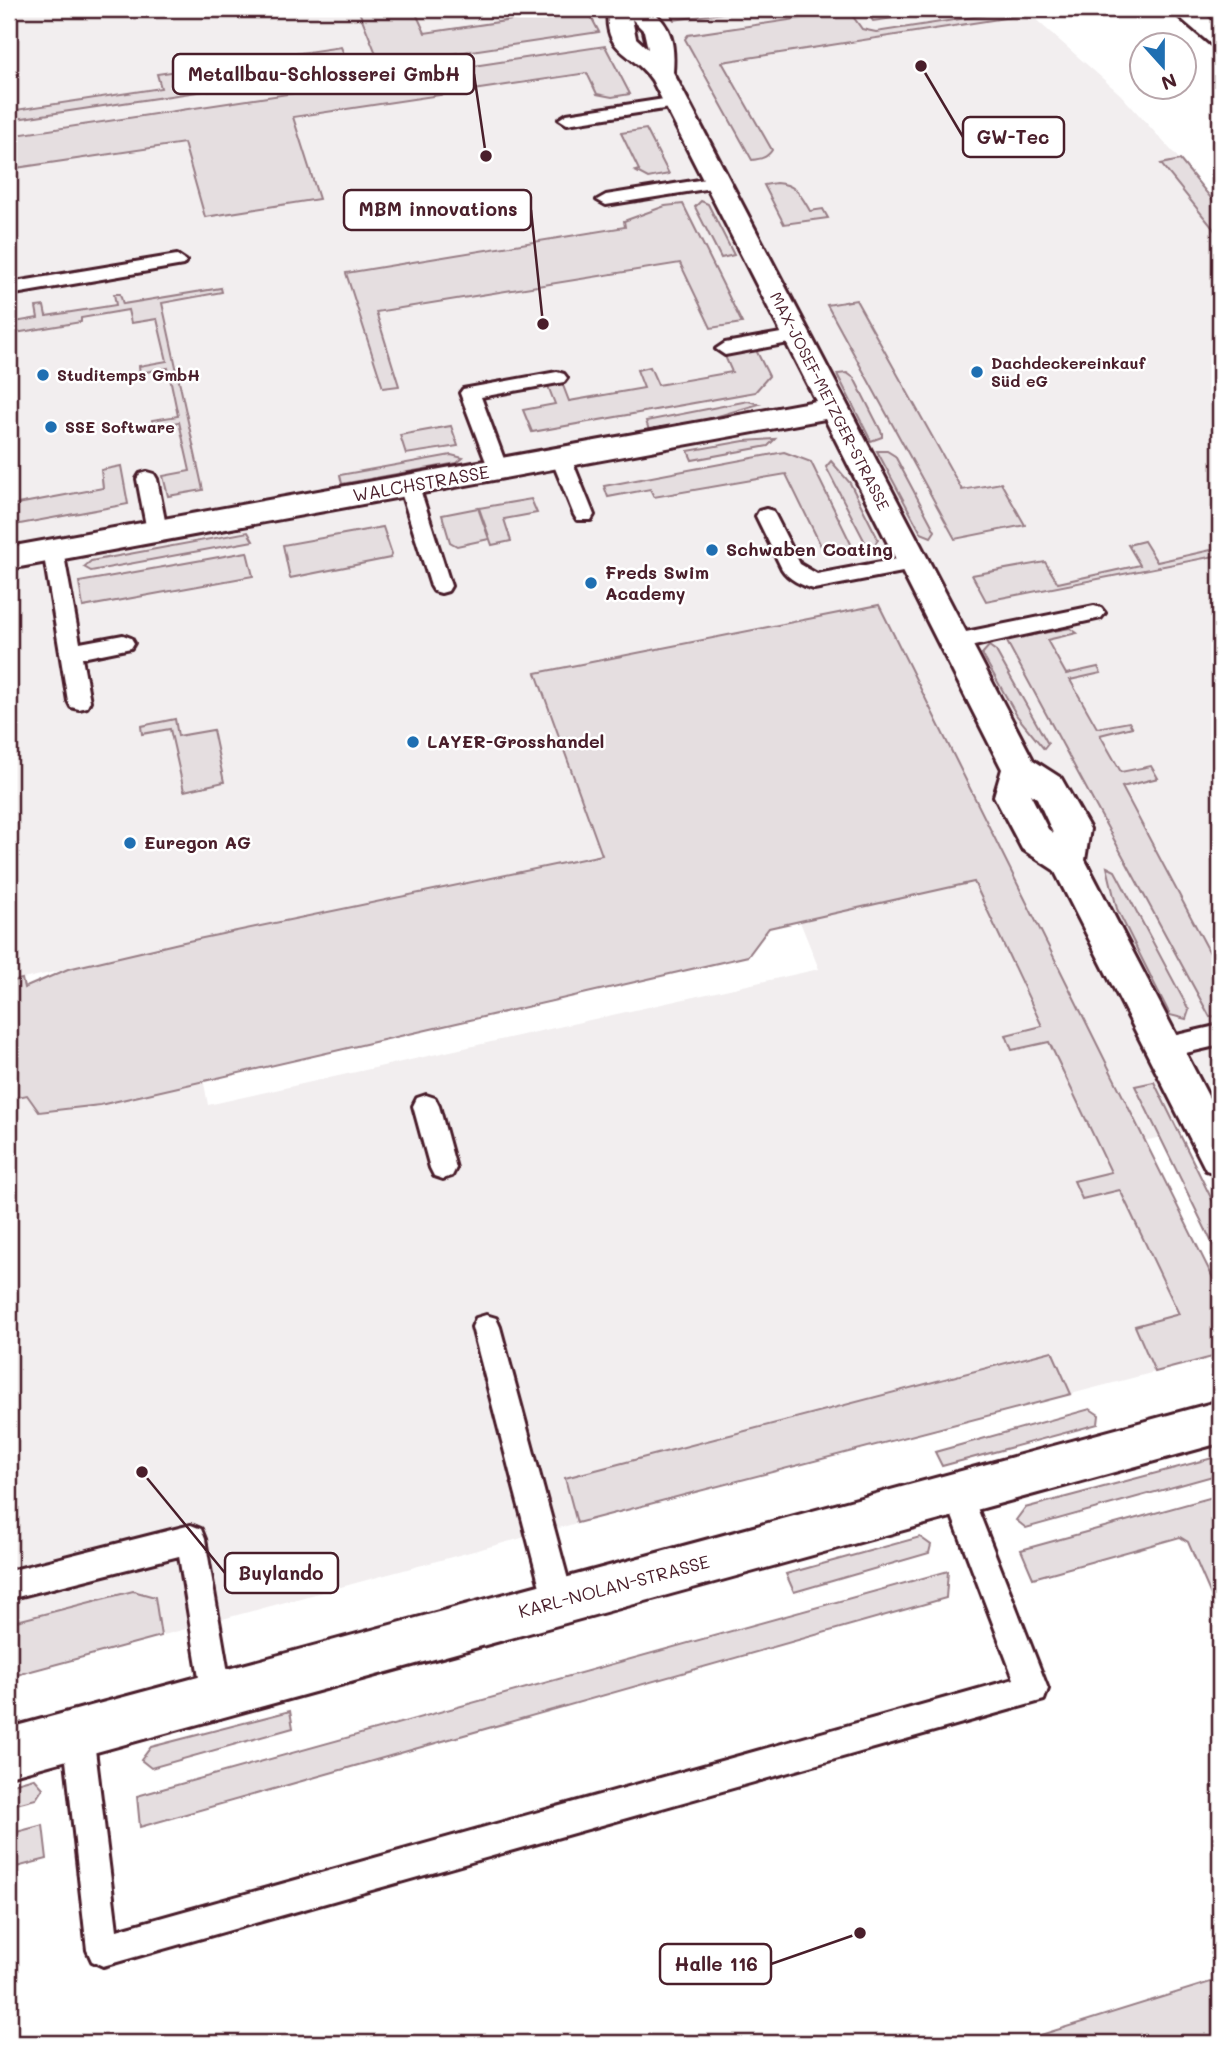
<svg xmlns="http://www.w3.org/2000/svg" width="1229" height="2052" font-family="Mali,sans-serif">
	<rect width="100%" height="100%" fill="#fff"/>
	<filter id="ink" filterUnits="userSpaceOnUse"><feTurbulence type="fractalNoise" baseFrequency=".0143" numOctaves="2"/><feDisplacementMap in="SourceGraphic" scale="14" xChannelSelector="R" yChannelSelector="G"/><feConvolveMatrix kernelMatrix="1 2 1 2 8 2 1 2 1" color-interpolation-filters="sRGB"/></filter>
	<g filter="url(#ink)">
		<!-- built -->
		<polygon fill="#f2eeef" points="9,9 1024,9 1120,94 1180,160 1220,209 1220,1123 1144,1141 1220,1355 577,1523 9,1677 9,1099 199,1056 208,1105 819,969 760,822 333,911 9,982"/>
		<!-- green -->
		<g fill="#e5dee0" stroke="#987e86" stroke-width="2">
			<polygon points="358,9 414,9 425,33 559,13 558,9 587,9 599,32 9,120 9,111 161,88 157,74 341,47 347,61 377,56"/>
			<polygon points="668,9 750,9 674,20"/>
			<polygon points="865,9 957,9 873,21"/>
			<path d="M1025 9 1031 14 722 62 772 150C767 158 760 159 752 160L685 39 688 35 849 11 862 29 876 32Z"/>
			<polygon points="605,46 630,94 612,97 597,94 587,73 293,117 319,199 205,217 184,143 9,169 9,136"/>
			<polygon points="646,129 669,174 648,178 635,171 639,170 621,133"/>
			<polygon points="1180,160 1220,209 1220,237 1161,164"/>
			<path d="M776 183C796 184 800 194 810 211L823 209 828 218 784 224 764 185Z"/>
			<polygon points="701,201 708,204 734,255 721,258 695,207"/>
			<polygon points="683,204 742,323 711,328 680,263 376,312 399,386 383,388 346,273 625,227 624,221 665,206"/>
			<polygon points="221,288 222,292 162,303 203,490 168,496 163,476 190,471 179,422 153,427 152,420 178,416 168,368 140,373 139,366 167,361 157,319 131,323 128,310 81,318 81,322 9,334 9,323 38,318 36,307 44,306 46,316 116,305 114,294 120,294 123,304"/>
			<polygon points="856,300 962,490 1001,483 1025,525 955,539 827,305"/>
			<polygon points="755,348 769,376 755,392 532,432 523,410 555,404 548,386 562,383 569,401 644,388 637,370 650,367 658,385 732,372 724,354"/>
			<polygon points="847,373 854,378 882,433 882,437 871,441 837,374"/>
			<polygon points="748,401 759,404 708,419 649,430 646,421"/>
			<polygon points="451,426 458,446 406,454 400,435"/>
			<polygon points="775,439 768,446 692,460 688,451 744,441"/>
			<polygon points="877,451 887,451 895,456 935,531 931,537 921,533"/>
			<polygon points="784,452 811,462 854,550 833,553 822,548 786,474 654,497 650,489 608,497 604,486"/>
			<polygon points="451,455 463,458 457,463 342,484 340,475"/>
			<polygon points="831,461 850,483 878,539 874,546 865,542 826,467"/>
			<polygon points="121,466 128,504 9,526 9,492 12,505 103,488 101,470"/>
			<polygon points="531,499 537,513 504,519 511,541 492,545 479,508"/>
			<polygon points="478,508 489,539 457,546 450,542 442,515"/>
			<polygon points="383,527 392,554 390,558 290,578 283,545"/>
			<polygon points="248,532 253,541 91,571 84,567 91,561"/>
			<polygon points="1144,541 1157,562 1220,548 1220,555 986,601 972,575 1045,562 1058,583 1140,565 1128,545"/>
			<polygon points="247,552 253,576 83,607 79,582"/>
			<polygon points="879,605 1220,1292 1220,1355 1155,1372 1135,1326 1179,1314 1120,1190 1082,1199 1074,1181 1111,1172 1049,1042 1012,1050 1006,1035 1042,1026 974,882 769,928 748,956 100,1105 39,1112 27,1095 9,1099 9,982 22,979 24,988 68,969 179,943 602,855 536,673"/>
			<polygon points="1070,628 1077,633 1047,640 1066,674 1098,667 1101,673 1070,680 1097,728 1129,722 1132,727 1100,735 1121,772 1151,766 1158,778 1122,787 1220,972 1220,1015 1210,1017 1006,640"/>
			<polygon points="989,646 996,651 1048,744 1044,749 1017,716 982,654"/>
			<polygon points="175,719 178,736 213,730 224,782 184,791 170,729 142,734 141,726"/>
			<polygon points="1107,867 1115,871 1189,1010 1186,1019 1170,1015 1117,909"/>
			<polygon points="1154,1082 1220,1216 1220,1259 1135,1086"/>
			<polygon points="1052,1351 1071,1394 577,1523 565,1478"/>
			<polygon points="1090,1409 1099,1415 1098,1424 942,1466 935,1452"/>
			<polygon points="1220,1456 1220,1474 1026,1528 1016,1520 1025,1508"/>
			<polygon points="1220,1495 1220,1616 1188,1542 1180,1537 1033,1578 1021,1550"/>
			<polygon points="920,1537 931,1545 929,1553 794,1592 786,1574"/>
			<polygon points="948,1571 946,1598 140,1827 137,1796"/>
			<polygon points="133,1591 155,1597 161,1636 9,1677 9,1623"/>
			<polygon points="290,1711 293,1728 151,1768 141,1760 151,1747"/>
			<polygon points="34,1778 43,1788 36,1799 9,1806 9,1785"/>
			<polygon points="43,1825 47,1859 9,1869 9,1834"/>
			<polygon points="1220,1979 1220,2043 1015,2043"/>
		</g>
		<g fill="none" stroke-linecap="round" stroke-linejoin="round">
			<defs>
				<g id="service">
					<polygon points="677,97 685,102 683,106 567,124 559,119 567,114"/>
					<polygon points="718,177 727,182 724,186 606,205 597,200 606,195"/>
					<polygon points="177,255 186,261 183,265 9,295 9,283"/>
					<polygon points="798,330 805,332 807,336 805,340 725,355 716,349 725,343"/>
					<polygon points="557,372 564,374 567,378 564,382 481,397 508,470 505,475 491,475 460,393 463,389"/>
					<polygon points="561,451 568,453 571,458 594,515 591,520 577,520 574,515 551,458 554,453"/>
					<polygon points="147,472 154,474 157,479 167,531 164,536 150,536 147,531 137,479 140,474"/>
					<polygon points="409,479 416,481 419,486 451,586 448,591 441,593 434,591 431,586 399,486 402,481"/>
					<path d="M766 509 773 511 800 564 817 574 913 556 920 558 923 563 920 568 913 570 814 589C803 586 788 579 782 569L756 516 759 511Z"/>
					<polygon points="53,543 60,545 63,550 80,643 123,635 131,638 134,643 131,648 82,658 90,701 87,707 79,709 71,707 68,701 43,550 46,545"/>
					<polygon points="1094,606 1101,608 1105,613 1101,618 956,650 948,647 945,642 948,637 956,634"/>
					<polygon points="1220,1025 1220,1045 1164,1058 1155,1055 1152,1048 1155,1041 1164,1038"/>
					<polygon points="426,1095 435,1098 439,1106 456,1168 452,1176 443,1179 434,1176 430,1168 413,1106 417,1098"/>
					<polygon points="486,1315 496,1318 500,1327 574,1602 569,1612 559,1617 549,1612 544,1602 472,1327 476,1318"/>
					<polygon points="958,1481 968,1485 972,1495 1048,1689 1044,1700 103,1966 92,1961 87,1950 63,1733 67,1722 78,1718 89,1722 93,1733 117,1930 1014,1679 944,1495 948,1485"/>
					<polygon points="191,1525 201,1529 205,1539 232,1696 228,1707 217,1711 206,1707 202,1696 179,1556 9,1599 9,1571"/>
				</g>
				<path id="minor" d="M608 9H650C672 26 675 44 673 72L1033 760 1061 778 1090 829 1085 860 1220 1119V1175L1206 1170 1054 870 1022 849 994 796 1002 769 825 419 9 569V547L816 401 652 80C632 51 603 53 608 9ZM632 19 644 31 648 49 636 38ZM1030 794 1037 798 1053 833 1048 829Z"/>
				<polygon id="tertiary" points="1220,1401 1220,1443 9,1776 9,1728"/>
				<polygon id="trunk" points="1170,9 1198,9 1220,27 1220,47 1211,44"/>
			</defs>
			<!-- service casing -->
			<use href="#service" stroke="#4a1f2b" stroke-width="6"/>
			<!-- minor casing -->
			<use href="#minor" stroke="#4a1f2b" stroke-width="6"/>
			<!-- tertiary casing -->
			<use href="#tertiary" stroke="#4a1f2b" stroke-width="6"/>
			<!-- trunk casing -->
			<use href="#trunk" stroke="#4a1f2b" stroke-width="6"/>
			<!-- service -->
			<use href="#service" fill="#fff" fill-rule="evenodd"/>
			<!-- minor -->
			<use href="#minor" fill="#fff" fill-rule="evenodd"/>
			<!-- tertiary -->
			<use href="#tertiary" fill="#fff" fill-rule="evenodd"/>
			<!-- trunk -->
			<use href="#trunk" fill="#fff" fill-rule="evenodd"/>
		</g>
	</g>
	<!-- markers -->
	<g fill="#1f6fb2" stroke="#fff" stroke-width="2.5">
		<circle cx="977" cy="372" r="7"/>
		<circle cx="43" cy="375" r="7"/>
		<circle cx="51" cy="427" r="7"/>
		<circle cx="712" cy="550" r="7"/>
		<circle cx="591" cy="583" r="7"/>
		<circle cx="413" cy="742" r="7"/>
		<circle cx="130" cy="843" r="7"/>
	</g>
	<g text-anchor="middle" stroke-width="5" stroke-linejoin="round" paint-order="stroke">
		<!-- far-poi labels -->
		<g font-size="16" font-weight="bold" fill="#4a1f2b" stroke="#fff" text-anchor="start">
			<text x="991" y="369">Dachdeckereinkauf<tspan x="991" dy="18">Süd eG</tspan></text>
			<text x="57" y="381">Studitemps GmbH</text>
			<text x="65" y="433">SSE Software</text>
		</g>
		<!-- far-street labels -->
		<g font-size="16" fill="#4a1f2b" stroke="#fff">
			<text transform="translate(830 401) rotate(63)" y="6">MAX-JOSEF-METZGER-STRASSE</text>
		</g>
		<!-- street labels -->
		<g font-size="18" fill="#4a1f2b" stroke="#fff">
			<text transform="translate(421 484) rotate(-10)" y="6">WALCHSTRASSE</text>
			<text transform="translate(614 1587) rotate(-15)" y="6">KARL-NOLAN-STRASSE</text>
		</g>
		<!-- poi labels -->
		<g font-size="18" font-weight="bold" fill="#4a1f2b" stroke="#fff" text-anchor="start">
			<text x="726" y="556">Schwaben Coating</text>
			<text x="605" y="579">Freds Swim<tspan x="605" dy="21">Academy</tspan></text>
			<text x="427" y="748">LAYER-Grosshandel</text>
			<text x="144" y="849">Euregon AG</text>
		</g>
	</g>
	<!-- callouts -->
	<path fill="none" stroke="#4a1f2b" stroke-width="2.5" d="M486 156L474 74M921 66L963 137M543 324L531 210M142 1472L225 1573M860 1933L771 1964"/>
	<g fill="#4a1f2b" stroke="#fff" stroke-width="2.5">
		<circle cx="486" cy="156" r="7"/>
		<circle cx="921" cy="66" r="7"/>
		<circle cx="543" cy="324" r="7"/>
		<circle cx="142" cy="1472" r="7"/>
		<circle cx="860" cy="1933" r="7"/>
	</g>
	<g fill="#fff" stroke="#4a1f2b" stroke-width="2.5">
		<rect x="173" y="54" width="301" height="40" rx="7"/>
		<rect x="963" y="117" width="101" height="40" rx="7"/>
		<rect x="344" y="190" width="187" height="40" rx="7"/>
		<rect x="225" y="1553" width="113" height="40" rx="7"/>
		<rect x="660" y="1944" width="111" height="40" rx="7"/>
	</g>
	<g font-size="19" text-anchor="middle" font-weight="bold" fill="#4a1f2b">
		<text x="324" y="81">Metallbau-Schlosserei GmbH</text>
		<text x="1013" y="144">GW-Tec</text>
		<text x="438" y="216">MBM innovations</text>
		<text x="281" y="1580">Buylando</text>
		<text x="716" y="1971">Halle 116</text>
	</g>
	<!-- margin -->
	<rect width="1229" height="2052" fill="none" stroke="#fff" stroke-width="35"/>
	<rect x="18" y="18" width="1194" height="2017" fill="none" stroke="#4a1f2b" stroke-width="2.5" filter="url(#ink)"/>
	<!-- north arrow -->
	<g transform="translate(1163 66) rotate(159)"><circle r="33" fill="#ffffff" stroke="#b7a5aa" stroke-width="2"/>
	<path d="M0-5L12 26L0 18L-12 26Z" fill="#1f6fb2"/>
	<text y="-10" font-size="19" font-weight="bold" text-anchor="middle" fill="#4a1f2b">N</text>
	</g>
</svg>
